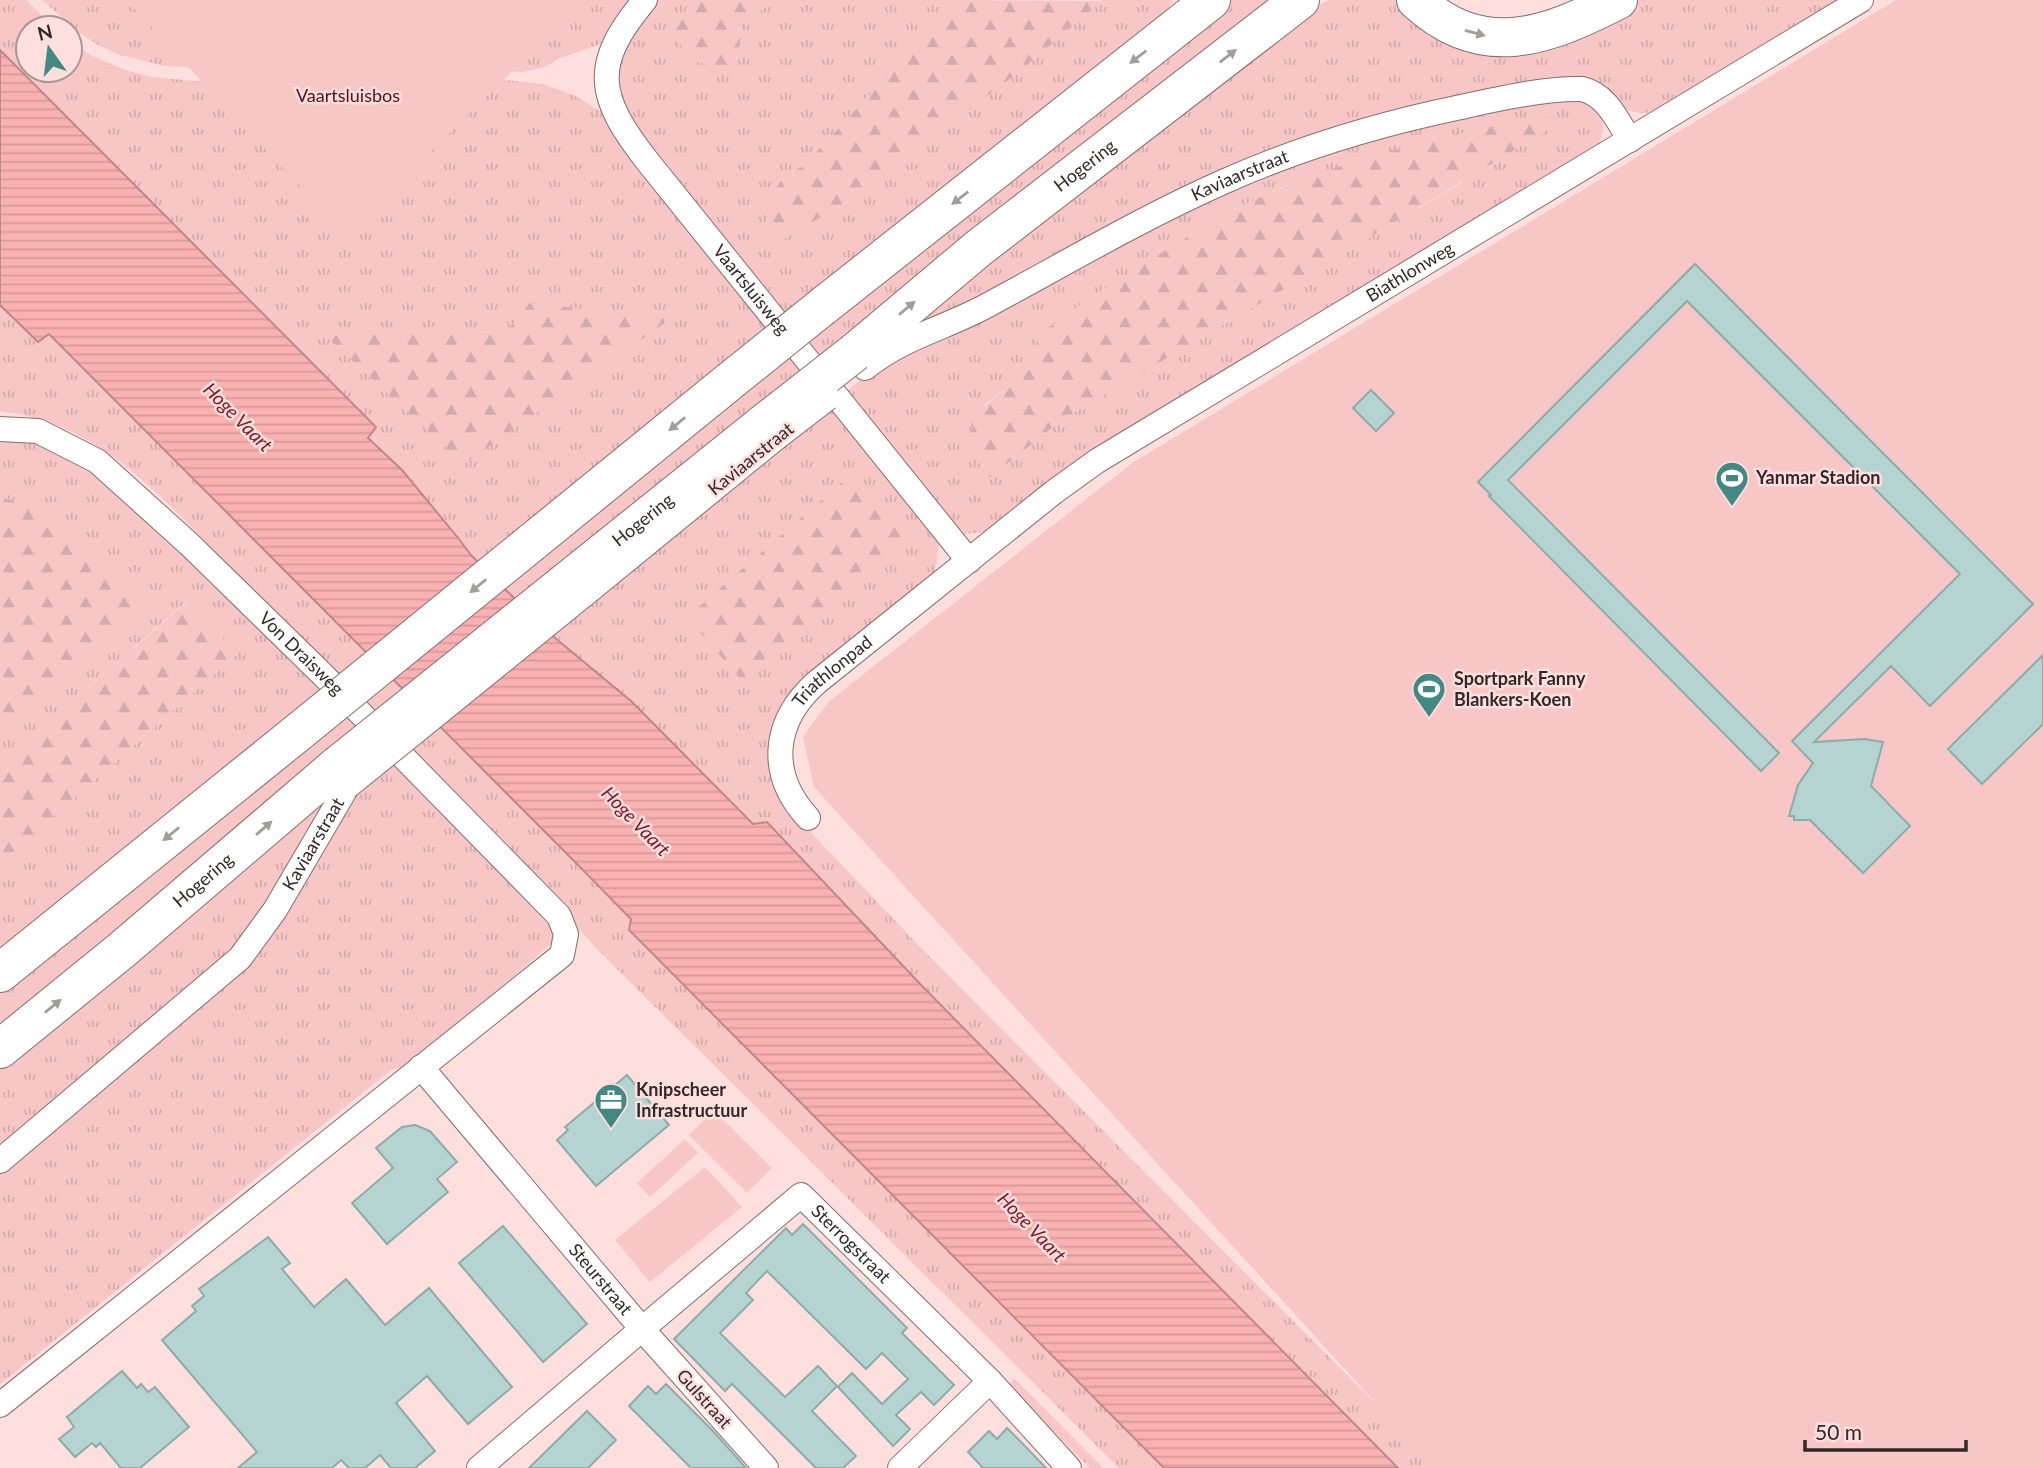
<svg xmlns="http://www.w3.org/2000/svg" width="2043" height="1468" font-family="Lato,sans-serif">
	<defs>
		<pattern id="grass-tufts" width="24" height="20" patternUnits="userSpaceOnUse" patternTransform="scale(1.75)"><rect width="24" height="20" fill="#f7c6c6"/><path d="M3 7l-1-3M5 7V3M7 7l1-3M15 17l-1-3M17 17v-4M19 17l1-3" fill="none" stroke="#d4aaaa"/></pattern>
		<pattern id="forest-firs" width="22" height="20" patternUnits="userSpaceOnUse" patternTransform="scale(1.75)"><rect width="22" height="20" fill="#f7c6c6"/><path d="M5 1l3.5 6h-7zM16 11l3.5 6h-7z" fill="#d4aaaa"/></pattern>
		<pattern id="water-rules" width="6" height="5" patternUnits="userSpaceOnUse" patternTransform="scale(1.75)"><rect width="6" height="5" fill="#fab1b1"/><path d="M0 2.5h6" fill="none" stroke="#d79898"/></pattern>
	</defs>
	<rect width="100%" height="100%" fill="#fddfde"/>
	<!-- grass -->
	<g fill="url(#grass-tufts)" fill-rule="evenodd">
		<path d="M0 0H26L55 28H28V70H70V40L90 55 125 70 152 77 195 81 266 82 495 79 543 84 575 96 602 112 772 328 479 564 402 470 368 438 376 427 0 50ZM319 327 505 333 464 464Z"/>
		<polygon points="42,0 634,0 607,42 560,58 545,67 522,72 368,65 199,68 165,66 120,55 98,45 79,32"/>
		<polygon points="658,0 693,0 671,33 738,60 742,24 776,0 959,0 802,167 792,171 774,245 864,192 1026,66 1102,0 1173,0 1167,11 786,317 623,112 616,84 622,48"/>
		<polygon points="1230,0 1275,0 820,360 803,337 1085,111"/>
		<path d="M1329 0H1400L1461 39 1633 0H1841L1656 112C1623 116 1618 104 1596 83L1452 97 1002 289 879 345 1312 9Z"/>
		<path d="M1583 95C1599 114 1609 119 1599 145L1184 394 1060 473 984 532 964 534 948 523 846 392 893 354 1153 222 1364 135ZM1358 161 1463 182 1063 419 1046 431 984 405 1034 368 1044 355 1036 336 1230 211 1285 186Z"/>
		<path d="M0 305 37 341 49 334 579 866 631 919 629 930 1164 1468H1119L593 945 565 913C474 821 382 730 292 637 230 572 174 497 99 447 69 427 35 415 0 411Z"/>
		<polygon points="788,349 806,371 519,603 499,583"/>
		<path d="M832 403 925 522 939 544 935 575 777 720 799 820 923 950 1440 1468H1398L923 987 767 823 753 824 631 701 549 633ZM850 476 916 535 741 679Z"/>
		<path d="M0 432 22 435 103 473 328 690 0 963V864L237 654 187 601 0 764V729L147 600C103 562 59 511 0 497Z"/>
		<polygon points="346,708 367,729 0,1031 0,993"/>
		<polygon points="394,758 558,927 552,943 429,1049 412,1063 391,1070 0,1384 0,1169 236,974 353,790"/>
		<polygon points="347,776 246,935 156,1017 0,1148 0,1062"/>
		<polygon points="1014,1378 1103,1468 1090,1468 1009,1386"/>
	</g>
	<!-- forest -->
	<g fill="url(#forest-firs)">
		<polygon points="693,0 776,0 742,24 738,60 722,68 693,61 671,33"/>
		<path d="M959 0 1102 1 1026 66 864 192 774 245 770 244C761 214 770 179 802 167Z"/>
		<path d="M1547 117 1566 119 1254 307 1063 419 989 478 975 456 971 422C993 393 1022 382 1043 355L1036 336C1082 303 1129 272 1178 243 1196 232 1214 219 1233 210 1331 162 1440 134 1547 117Z"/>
		<polygon points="530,303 663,318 665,323 464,464 317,328 319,327 505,333"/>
		<polygon points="850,475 916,535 741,680 687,617"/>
		<path d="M0 497C59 511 104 562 147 600L0 729Z"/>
		<polygon points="188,601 237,654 0,864 0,764"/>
	</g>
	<!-- park -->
	<g fill="#f7c6c6">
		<polygon points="126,0 584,0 346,236"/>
		<polygon points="1896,0 2043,0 2043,1468 1435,1468 814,787 803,737 828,702 1132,463"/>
		<polygon points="714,1111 772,1168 747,1193 689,1135"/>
		<polygon points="685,1139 698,1153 650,1197 637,1183"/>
		<polygon points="705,1167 742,1207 650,1282 615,1240"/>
	</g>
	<!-- water -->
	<polygon fill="url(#water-rules)" stroke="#be8888" stroke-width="2" points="0,50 376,427 368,438 402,470 459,539 471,555 549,633 631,701 753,824 767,822 923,987 1398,1468 1164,1468 629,930 631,919 579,866 49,334 38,342 0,305"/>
	<!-- building -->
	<g fill="#b5d4d1" stroke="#8daca9" stroke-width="2">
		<polygon points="1695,264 2033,604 1930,706 1891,666 1814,742 1865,739 1883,742 1871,786 1910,826 1863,873 1810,820 1794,820 1794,816 1789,816 1798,785 1813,763 1792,741 1960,574 1687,301 1508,480 1779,753 1761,771 1489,496 1491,495 1478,482"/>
		<polygon points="1371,390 1394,413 1376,431 1353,408"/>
		<polygon points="2043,655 2043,724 1982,784 1948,749"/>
		<polygon points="627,1075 669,1125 596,1186 557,1140 568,1130 565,1127"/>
		<polygon points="415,1125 430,1131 457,1162 437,1179 448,1192 387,1244 352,1203 393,1168 376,1148 402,1127"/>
		<polygon points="803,1224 907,1328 902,1333 954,1385 934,1405 921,1392 896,1415 910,1429 893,1446 838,1387 852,1373 882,1404 908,1379 882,1353 866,1369 767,1271 746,1293 753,1300 720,1333 785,1397 818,1366 837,1386 812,1411 856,1456 843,1468 816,1468 732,1384 725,1391 674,1339 786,1228 792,1235"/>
		<polygon points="503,1226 587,1324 543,1362 459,1263"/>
		<polygon points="268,1237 290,1263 282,1269 314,1307 346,1279 385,1325 429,1288 512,1387 468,1424 427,1376 396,1403 435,1451 415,1468 391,1468 380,1455 365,1468 349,1468 341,1460 332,1468 238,1468 257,1452 162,1340 196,1311 192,1306 204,1296 199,1289"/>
		<polygon points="122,1371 137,1388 141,1384 148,1392 155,1387 189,1427 140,1468 121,1468 100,1443 96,1447 92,1443 75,1457 59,1439 74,1427 67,1417"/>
		<polygon points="666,1384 714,1432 746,1468 691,1468 629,1406 648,1386 656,1394"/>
		<polygon points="587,1411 616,1440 588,1468 529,1468"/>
		<polygon points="1007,1428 1022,1443 1046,1468 983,1468 968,1452 989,1431 997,1439"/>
	</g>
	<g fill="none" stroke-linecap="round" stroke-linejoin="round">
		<defs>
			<g id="street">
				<path id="s1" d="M645 0C590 65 597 97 648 162L969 561"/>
				<path id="s2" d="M865 368C903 337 946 328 988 305 1066 263 1142 218 1223 182 1299 148 1379 124 1461 107 1497 99 1546 88 1582 89 1607 95 1617 120 1630 140"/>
				<path id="s3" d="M0 429 38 431 97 461 189 544 323 675 559 916 566 934 562 955 0 1405"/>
				<polyline points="590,590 776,438"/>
				<path id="s4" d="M808 818C767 773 773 721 817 682L1054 492 1097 461 1861 0"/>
				<path id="s5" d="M421 1067 642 1329 479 1468"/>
				<path id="s6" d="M0 1161 240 958 275 910 347 787"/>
				<path id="s7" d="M766 1468 642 1329 801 1195 990 1381"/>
				<polyline points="900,1468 990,1381 1069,1468"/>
			</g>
			<g id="highway">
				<path d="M1416 0C1483 62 1547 36 1618 0"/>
				<polyline points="822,307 1211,0"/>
				<path id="s8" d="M855 352 980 247 1300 0"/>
				<polyline points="531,543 730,381"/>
				<path id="s9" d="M576 574 763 424"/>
				<polyline points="0,973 301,730"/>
				<path id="s10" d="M0 1049 123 949 338 765"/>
			</g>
		</defs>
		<!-- street casing -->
		<use href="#street" stroke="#876d6d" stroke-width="26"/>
		<!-- highway casing -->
		<use href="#highway" stroke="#876d6d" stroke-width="40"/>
		<!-- street -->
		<use href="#street" stroke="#fff" stroke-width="24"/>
		<!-- highway -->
		<use href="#highway" stroke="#fff" stroke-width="38"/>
		<defs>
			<g id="street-bridge">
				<polyline points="776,438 828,398"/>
				<polyline points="347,787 590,590"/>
			</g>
			<g id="highway-bridge">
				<polyline points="730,381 822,307"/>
				<polyline points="763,424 855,352"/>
				<polyline points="301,730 531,543"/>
				<polyline points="338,765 576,574"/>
			</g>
		</defs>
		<!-- street-bridge casing -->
		<use href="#street-bridge" stroke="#876d6d" stroke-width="26" stroke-linecap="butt"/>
		<!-- highway-bridge casing -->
		<use href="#highway-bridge" stroke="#876d6d" stroke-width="40" stroke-linecap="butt"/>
		<!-- street-bridge -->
		<use href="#street-bridge" stroke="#fff" stroke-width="24"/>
		<!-- highway-bridge -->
		<use href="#highway-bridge" stroke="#fff" stroke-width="38"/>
	</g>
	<!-- one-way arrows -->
	<defs><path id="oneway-solid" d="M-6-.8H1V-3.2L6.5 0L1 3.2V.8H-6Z" transform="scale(1.75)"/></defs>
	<g fill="#a39e9e">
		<use href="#oneway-solid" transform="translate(1475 33) rotate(15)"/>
		<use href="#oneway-solid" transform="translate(1228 56) rotate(-38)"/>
		<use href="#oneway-solid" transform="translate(1138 57) rotate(142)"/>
		<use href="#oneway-solid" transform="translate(960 198) rotate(142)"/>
		<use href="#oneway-solid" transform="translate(907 308) rotate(-40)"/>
		<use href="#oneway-solid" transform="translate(677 424) rotate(141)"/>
		<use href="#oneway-solid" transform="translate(478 586) rotate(141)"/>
		<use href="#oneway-solid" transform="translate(264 828) rotate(-41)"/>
		<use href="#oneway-solid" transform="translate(171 834) rotate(141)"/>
		<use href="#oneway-solid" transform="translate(53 1006) rotate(-39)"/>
	</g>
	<!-- icons -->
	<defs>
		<symbol id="stadium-pin" viewBox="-11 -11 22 30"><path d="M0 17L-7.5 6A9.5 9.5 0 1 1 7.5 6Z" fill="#428983" stroke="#fddfde"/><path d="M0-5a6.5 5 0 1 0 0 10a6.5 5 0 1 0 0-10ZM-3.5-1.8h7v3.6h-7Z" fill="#fff"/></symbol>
		<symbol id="office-pin" viewBox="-11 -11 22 30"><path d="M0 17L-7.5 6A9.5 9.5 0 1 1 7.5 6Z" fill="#428983" stroke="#fddfde"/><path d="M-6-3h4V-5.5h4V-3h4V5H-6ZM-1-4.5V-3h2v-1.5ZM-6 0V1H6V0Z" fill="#fff"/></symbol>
	</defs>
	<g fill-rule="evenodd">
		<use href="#stadium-pin" x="1713" y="459" width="38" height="52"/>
		<use href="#stadium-pin" x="1410" y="670" width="38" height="52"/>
		<use href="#office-pin" x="592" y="1081" width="38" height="52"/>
	</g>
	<g text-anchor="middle" stroke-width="5" stroke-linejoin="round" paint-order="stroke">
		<!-- park labels -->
		<g font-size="18" fill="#5b0c19" stroke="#fddfde">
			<text x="348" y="102">Vaartsluisbos</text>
		</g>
		<!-- street labels -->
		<g font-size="18" fill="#332828" stroke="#fddfde">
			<text dy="6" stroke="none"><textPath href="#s8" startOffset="296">Hogering</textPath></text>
			<text dy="6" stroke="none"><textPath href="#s2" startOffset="422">Kaviaarstraat</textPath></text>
			<text dy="6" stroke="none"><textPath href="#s4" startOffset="877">Biathlonweg</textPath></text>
			<text dy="6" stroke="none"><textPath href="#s1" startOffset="348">Vaartsluisweg</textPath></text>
			<text transform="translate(751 459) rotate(-39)" y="6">Kaviaarstraat</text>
			<text dy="6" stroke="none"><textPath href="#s9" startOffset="86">Hogering</textPath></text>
			<text dy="6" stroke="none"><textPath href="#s3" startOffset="385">Von Draisweg</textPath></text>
			<text dy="6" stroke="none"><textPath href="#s4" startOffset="173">Triathlonpad</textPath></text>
			<text dy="6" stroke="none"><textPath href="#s6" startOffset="450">Kaviaarstraat</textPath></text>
			<text dy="6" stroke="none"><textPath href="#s10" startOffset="264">Hogering</textPath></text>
			<text dy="6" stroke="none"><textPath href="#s7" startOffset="464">Sterrogstraat</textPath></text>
			<text dy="6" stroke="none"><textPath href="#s5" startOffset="278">Steurstraat</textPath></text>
			<text transform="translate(704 1399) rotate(48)" y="6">Gulstraat</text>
		</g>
		<!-- poi labels -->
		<g font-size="18" font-weight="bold" fill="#332828" stroke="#fddfde" text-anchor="start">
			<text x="1756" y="484">Yanmar Stadion</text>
			<text x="1454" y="685">Sportpark Fanny<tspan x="1454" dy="21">Blankers-Koen</tspan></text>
			<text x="636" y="1096">Knipscheer<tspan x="636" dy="21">Infrastructuur</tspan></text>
		</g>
		<!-- water labels -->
		<g font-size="19" font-style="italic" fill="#7d1526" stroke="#fddfde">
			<text transform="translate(238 417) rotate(45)" y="7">Hoge Vaart</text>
			<text transform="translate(636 821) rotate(46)" y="7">Hoge Vaart</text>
			<text transform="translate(1032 1227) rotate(46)" y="7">Hoge Vaart</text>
		</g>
	</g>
	<!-- north arrow -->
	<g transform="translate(49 49) rotate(346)"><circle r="33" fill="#fddfde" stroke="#ac9695" stroke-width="2"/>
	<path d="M0-5L12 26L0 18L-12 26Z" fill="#428983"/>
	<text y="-10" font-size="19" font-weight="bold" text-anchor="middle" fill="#332828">N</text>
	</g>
	<!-- scale -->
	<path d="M1805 1440v10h161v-10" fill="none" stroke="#332828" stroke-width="3.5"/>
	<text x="1815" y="1440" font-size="21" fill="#332828" stroke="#fddfde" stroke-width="5" paint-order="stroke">50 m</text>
</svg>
